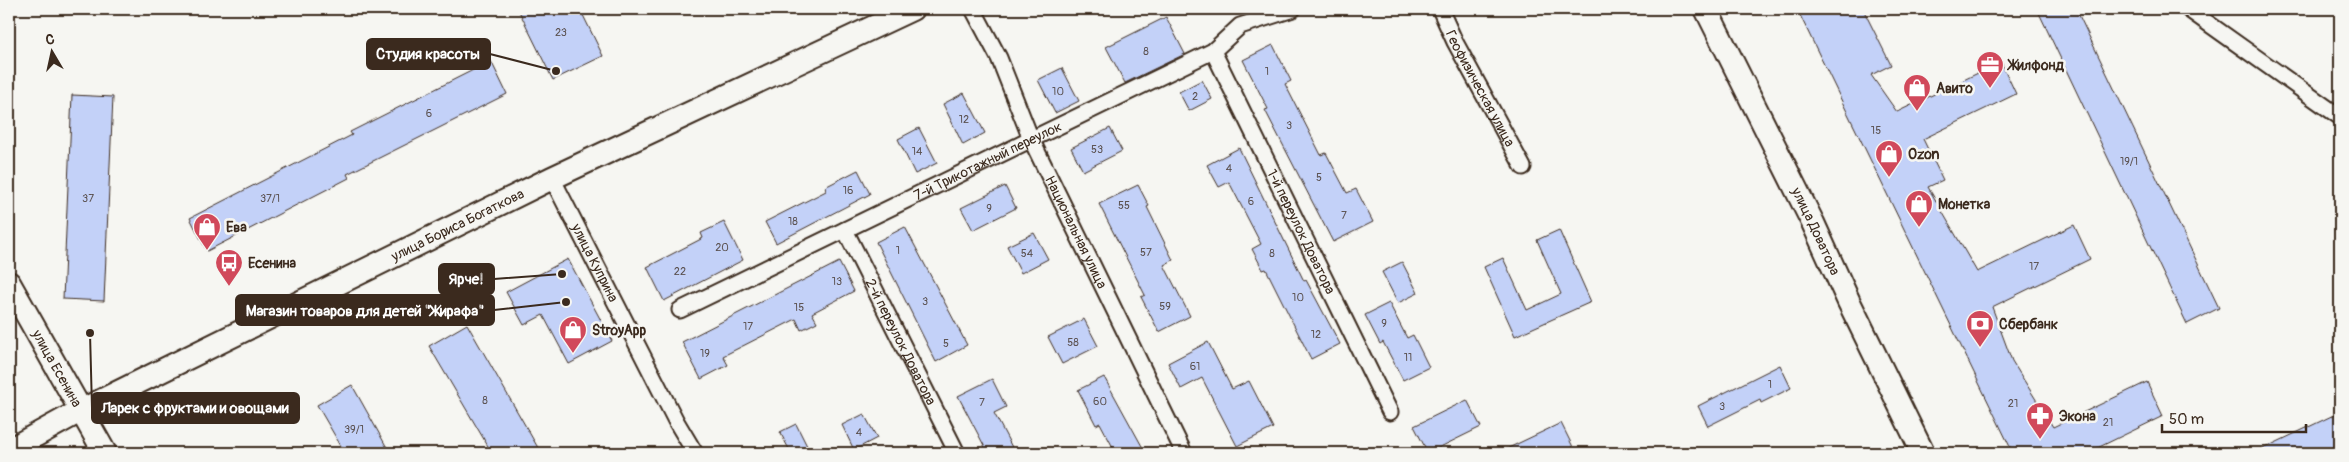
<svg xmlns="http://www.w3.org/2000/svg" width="2349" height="462" font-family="Pangolin,sans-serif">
	<rect width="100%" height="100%" fill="#f6f6f2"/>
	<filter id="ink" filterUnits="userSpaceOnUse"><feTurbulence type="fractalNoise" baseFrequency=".02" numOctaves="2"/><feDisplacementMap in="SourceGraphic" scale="10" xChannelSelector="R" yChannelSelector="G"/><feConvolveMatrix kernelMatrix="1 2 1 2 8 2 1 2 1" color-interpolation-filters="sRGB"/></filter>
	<g filter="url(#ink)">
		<!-- building -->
		<g fill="#c3d1f8" stroke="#3b2a1e">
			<polygon points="518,9 580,9 603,56 553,80"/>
			<polygon points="1797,9 1863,9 1891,65 1871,75 1897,112 2001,62 2016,94 1923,139 1943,180 1928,187 1977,272 2074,225 2090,259 1992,307 2012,361 2053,427 2147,382 2163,416 2087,453 2013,453"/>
			<polygon points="2047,9 2076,9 2219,308 2187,324 2039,13"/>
			<polygon points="1166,17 1185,54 1125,83 1106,47"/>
			<polygon points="1273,45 1291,81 1285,84 1321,155 1326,153 1347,193 1356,189 1373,222 1333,242 1265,110 1268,109 1243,60"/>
			<polygon points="491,61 507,94 347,174 349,178 207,251 190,218 352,135 350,132"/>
			<polygon points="1062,68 1079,101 1055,113 1038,80"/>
			<polygon points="1202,80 1212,99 1189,111 1179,92"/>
			<polygon points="964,93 985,133 963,145 943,104"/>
			<polygon points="72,95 113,97 104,301 63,299"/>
			<polygon points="919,128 937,163 915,174 898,139"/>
			<polygon points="1110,128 1122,151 1083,171 1071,148"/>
			<polygon points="1239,148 1304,281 1306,280 1340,344 1311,359 1266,269 1263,270 1252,249 1261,244 1229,182 1219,187 1207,165"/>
			<polygon points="858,170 870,194 776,243 765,222 826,191 825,187"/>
			<polygon points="1138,185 1149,206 1147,207 1173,260 1164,265 1190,316 1159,332 1141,297 1145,295 1099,204"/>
			<polygon points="1005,186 1016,208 973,230 961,208"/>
			<polygon points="724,222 743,260 664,301 647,267 703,238 701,233"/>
			<polygon points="905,227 967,345 936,362 876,242"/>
			<polygon points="1559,230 1591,302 1515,336 1484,267 1503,258 1527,310 1561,294 1537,240"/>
			<polygon points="1034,233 1048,259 1021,273 1007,246"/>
			<polygon points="568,259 612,341 569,364 543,315 524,325 506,292"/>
			<polygon points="839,262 854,291 812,313 817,322 801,330 796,319 723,356 728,365 701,379 682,342"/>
			<polygon points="1402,262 1418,293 1398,303 1382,272"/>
			<polygon points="1389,303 1407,338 1413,335 1429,367 1403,380 1383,342 1380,344 1365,315"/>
			<polygon points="1084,319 1098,346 1062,364 1048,337"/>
			<polygon points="467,324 541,453 492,453 429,346"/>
			<polygon points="1208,342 1232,389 1249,381 1273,428 1237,446 1202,378 1181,389 1168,363"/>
			<polygon points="1780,365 1791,388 1761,403 1760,400 1708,426 1698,406"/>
			<polygon points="1104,377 1143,448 1133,453 1116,453 1100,423 1096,425 1078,390"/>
			<polygon points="992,379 1006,407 994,413 1015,453 988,453 958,396"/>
			<polygon points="352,385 390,453 345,453 317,405"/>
			<polygon points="1467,400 1481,427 1428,453 1414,426"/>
			<polygon points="2340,412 2340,449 2332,453 2254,453"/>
			<polygon points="864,414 877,438 854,450 842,425"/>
			<polygon points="1561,423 1576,453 1498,453"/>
			<polygon points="796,424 808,448 799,453 791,453 780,432"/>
		</g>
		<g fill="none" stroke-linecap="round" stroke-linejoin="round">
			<defs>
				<g id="street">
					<path id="s1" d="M973 9 999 58 1031 139 1184 453"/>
					<path id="s2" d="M1440 9 1455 42 1523 167"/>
					<polyline points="2188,9 2340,117"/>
					<path id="s3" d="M1213 51 1390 412"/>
					<path id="s4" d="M552 178 676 421 695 453"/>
					<path id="s5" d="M845 230 957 453"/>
					<path id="s6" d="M680 310 1213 51 1240 26 1293 9"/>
				</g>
				<g id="secondary">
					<path id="s7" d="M1706 9 1813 223 1849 302 1923 453"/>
					<path id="s8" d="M9 283 105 453"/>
					<path id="s9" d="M9 450 80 411 552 178 912 9"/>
				</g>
			</defs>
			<!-- street casing -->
			<use href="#street" stroke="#3b2a1e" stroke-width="19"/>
			<!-- secondary casing -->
			<use href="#secondary" stroke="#3b2a1e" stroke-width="26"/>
			<!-- street -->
			<use href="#street" stroke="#f6f6f2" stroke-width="15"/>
			<!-- secondary -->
			<use href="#secondary" stroke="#f6f6f2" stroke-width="22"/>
		</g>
	</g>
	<!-- icons -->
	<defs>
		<symbol id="office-pin" viewBox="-11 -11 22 30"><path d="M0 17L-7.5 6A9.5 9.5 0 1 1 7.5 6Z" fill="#d1495b" stroke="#f6f6f2"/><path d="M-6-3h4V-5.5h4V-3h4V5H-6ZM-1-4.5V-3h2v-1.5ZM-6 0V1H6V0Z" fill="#fff"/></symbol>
		<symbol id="shop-pin" viewBox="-11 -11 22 30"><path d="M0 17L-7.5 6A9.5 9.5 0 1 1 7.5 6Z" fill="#d1495b" stroke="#f6f6f2"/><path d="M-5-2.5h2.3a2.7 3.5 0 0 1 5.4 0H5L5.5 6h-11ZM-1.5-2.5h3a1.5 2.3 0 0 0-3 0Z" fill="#fff"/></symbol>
		<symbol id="bus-pin" viewBox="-11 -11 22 30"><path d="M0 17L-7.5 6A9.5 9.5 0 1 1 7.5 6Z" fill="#d1495b" stroke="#f6f6f2"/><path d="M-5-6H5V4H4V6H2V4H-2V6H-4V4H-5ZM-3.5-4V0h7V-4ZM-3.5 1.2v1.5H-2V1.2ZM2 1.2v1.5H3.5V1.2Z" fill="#fff"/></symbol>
		<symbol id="bank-pin" viewBox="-11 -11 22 30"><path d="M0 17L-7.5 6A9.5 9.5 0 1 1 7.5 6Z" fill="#d1495b" stroke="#f6f6f2"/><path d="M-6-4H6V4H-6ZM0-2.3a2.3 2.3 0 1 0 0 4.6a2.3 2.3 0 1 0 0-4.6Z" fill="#fff"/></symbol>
		<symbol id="pharmacy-pin" viewBox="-11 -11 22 30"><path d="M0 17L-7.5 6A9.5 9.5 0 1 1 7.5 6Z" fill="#d1495b" stroke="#f6f6f2"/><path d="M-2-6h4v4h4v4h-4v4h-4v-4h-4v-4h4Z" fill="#fff"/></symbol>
	</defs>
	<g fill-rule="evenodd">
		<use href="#office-pin" x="1974" y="49" width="32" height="43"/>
		<use href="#shop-pin" x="1901" y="72" width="32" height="43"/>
		<use href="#shop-pin" x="1873" y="138" width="32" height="43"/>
		<use href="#shop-pin" x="1903" y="188" width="32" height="43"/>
		<use href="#shop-pin" x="191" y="211" width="32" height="43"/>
		<use href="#bus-pin" x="213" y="247" width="32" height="43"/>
		<use href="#bank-pin" x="1964" y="308" width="32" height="43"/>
		<use href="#shop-pin" x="557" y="314" width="32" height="43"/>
		<use href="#pharmacy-pin" x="2024" y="400" width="32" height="43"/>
	</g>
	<g text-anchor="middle" stroke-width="5" stroke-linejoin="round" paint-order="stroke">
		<!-- number labels -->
		<g font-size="11" fill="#5d5454">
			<text x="561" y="36">23</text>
			<text x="1146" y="55">8</text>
			<text x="1267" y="75">1</text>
			<text x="1058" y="95">10</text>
			<text x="1195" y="100">2</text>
			<text x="429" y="117">6</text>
			<text x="964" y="123">12</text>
			<text x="1289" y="129">3</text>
			<text x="1876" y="134">15</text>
			<text x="1097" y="153">53</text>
			<text x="917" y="155">14</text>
			<text x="2129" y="165">19/1</text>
			<text x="1229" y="172">4</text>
			<text x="1319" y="181">5</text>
			<text x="848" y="194">16</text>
			<text x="88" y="202">37</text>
			<text x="270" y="202">37/1</text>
			<text x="1251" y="205">6</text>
			<text x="1124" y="209">55</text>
			<text x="989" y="212">9</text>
			<text x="1344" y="219">7</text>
			<text x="793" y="225">18</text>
			<text x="722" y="251">20</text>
			<text x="898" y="254">1</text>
			<text x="1146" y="256">57</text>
			<text x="1027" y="257">54</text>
			<text x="1272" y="257">8</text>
			<text x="2034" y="270">17</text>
			<text x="680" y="275">22</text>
			<text x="837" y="285">13</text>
			<text x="1298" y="301">10</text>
			<text x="925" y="305">3</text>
			<text x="1165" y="310">59</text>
			<text x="799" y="311">15</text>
			<text x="1384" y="327">9</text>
			<text x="748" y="330">17</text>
			<text x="1316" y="338">12</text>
			<text x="1073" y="346">58</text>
			<text x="946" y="347">5</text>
			<text x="705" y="357">19</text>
			<text x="1408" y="361">11</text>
			<text x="1195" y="370">61</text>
			<text x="1770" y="388">1</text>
			<text x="485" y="404">8</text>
			<text x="1100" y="405">60</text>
			<text x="982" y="406">7</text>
			<text x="2013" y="407">21</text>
			<text x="1722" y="410">3</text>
			<text x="2108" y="426">21</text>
			<text x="354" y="433">39/1</text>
			<text x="859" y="436">4</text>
		</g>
		<!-- poi labels -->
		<g font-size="14" font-weight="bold" fill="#3b2a1e" stroke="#f6f6f2" text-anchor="start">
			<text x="2009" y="70">Жилфонд</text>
			<text x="1936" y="93">Авито</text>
			<text x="1908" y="159">Ozon</text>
			<text x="1938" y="209">Монетка</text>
			<text x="226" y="232">Ева</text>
			<text x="248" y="268">Есенина</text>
			<text x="1999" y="329">Сбербанк</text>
			<text x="592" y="335">StroyApp</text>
			<text x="2059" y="421">Экона</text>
		</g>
		<!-- street labels -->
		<g font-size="14" fill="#3b2a1e" stroke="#f6f6f2">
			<text dy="5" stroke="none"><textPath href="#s2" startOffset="89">Геофизическая улица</textPath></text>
			<text dy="5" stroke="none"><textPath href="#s6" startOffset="342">7-й Трикотажный переулок</textPath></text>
			<text dy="5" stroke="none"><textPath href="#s9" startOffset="502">улица Бориса Богаткова</textPath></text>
			<text dy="5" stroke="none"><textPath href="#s3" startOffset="201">1-й переулок Доватора</textPath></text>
			<text dy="5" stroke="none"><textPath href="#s7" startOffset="248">улица Доватора</textPath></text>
			<text dy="5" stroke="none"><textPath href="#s1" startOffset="246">Национальная улица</textPath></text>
			<text dy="5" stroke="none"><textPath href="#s4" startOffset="95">улица Куприна</textPath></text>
			<text dy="5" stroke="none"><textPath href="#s5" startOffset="125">2-й переулок Доватора</textPath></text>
			<text dy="5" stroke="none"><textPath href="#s8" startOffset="98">улица Есенина</textPath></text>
		</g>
	</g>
	<!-- callouts -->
	<path fill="none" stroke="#3b2a1e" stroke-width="2" d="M556 71L490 54M562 274L494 279M566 302L494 310M90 333L92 408"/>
	<g fill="#3b2a1e" stroke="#f6f6f2" stroke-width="2">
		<circle cx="556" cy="71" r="5"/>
		<circle cx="562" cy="274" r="5"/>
		<circle cx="566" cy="302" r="5"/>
		<circle cx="90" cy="333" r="5"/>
	</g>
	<g fill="#3b2a1e" stroke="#3b2a1e" stroke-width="2">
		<rect x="367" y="39" width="123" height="30" rx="5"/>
		<rect x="439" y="264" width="55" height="30" rx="5"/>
		<rect x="236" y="295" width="258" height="30" rx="5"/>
		<rect x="92" y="393" width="207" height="30" rx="5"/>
	</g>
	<g font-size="15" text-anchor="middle" font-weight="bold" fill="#fff">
		<text x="428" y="59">Студия красоты</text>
		<text x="466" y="284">Ярче!</text>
		<text x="365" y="316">Магазин товаров для детей "Жирафа"</text>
		<text x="195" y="413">Ларек с фруктами и овощами</text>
	</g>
	<!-- margin -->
	<rect width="2349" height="462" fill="none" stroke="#f6f6f2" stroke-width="30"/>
	<rect x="15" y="15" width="2319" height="432" fill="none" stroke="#3b2a1e" stroke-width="2" filter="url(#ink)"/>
	<!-- north arrow -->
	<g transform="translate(52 52) rotate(351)" stroke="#f6f6f2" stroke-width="4" paint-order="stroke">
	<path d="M0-4L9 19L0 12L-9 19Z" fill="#3b2a1e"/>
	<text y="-8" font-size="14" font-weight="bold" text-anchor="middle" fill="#3b2a1e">С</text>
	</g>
	<!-- scale -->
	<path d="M2162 424v8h144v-8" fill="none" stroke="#3b2a1e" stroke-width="2.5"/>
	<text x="2169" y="424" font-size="15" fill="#3b2a1e" stroke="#f6f6f2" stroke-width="4" paint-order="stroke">50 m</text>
</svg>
